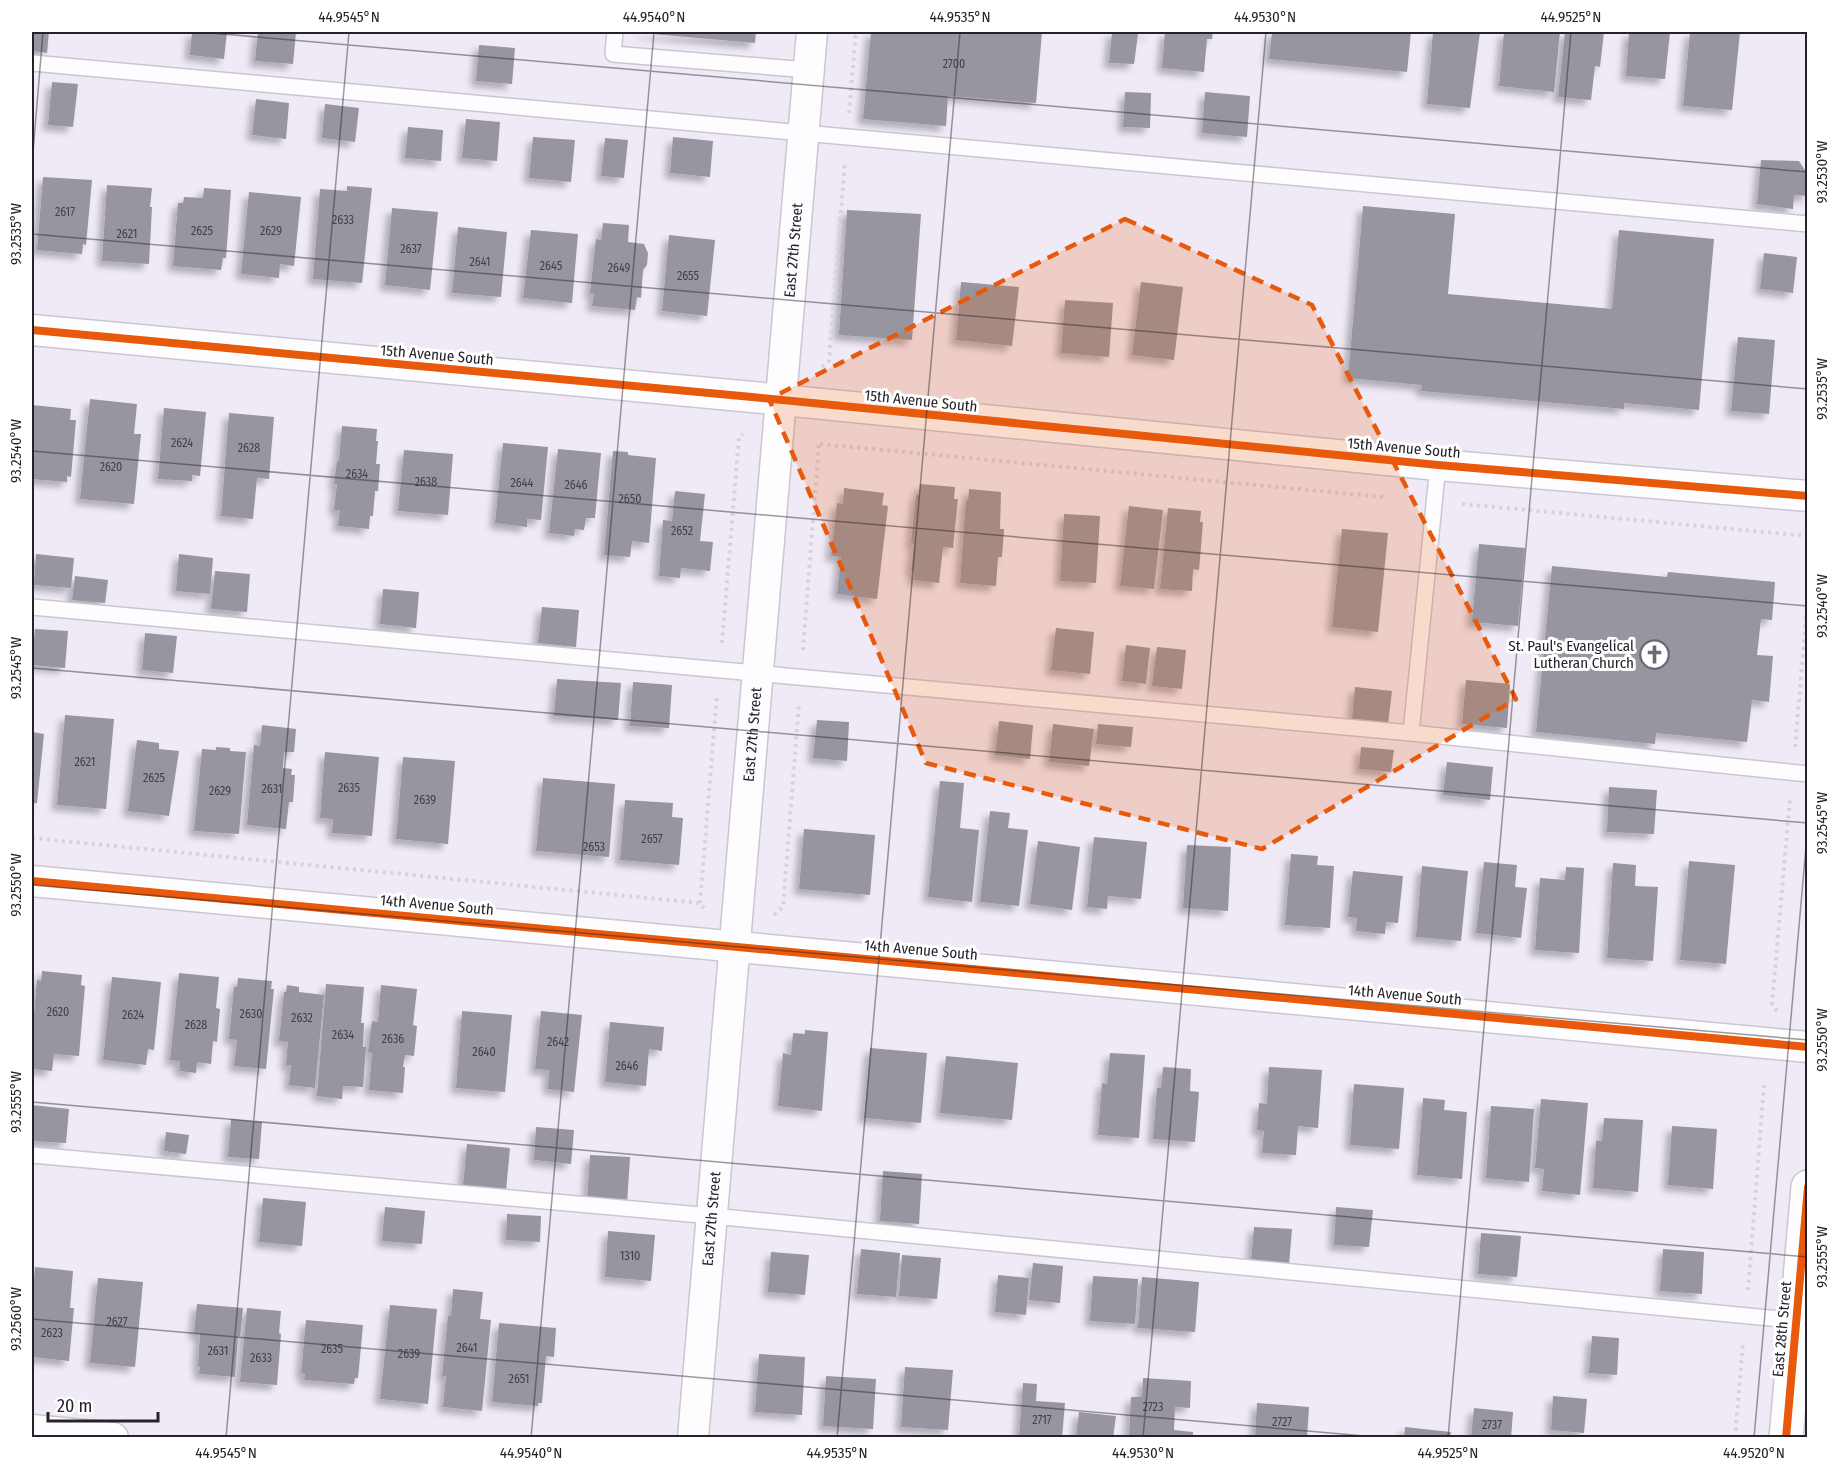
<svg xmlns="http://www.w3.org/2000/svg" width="1839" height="1469" font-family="'Fira Sans Condensed',sans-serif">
	<defs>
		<filter id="shadow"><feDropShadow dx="-5.5" dy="5.5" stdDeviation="3" flood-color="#0004"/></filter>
	</defs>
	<rect width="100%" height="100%" fill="#f0eaf6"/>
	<!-- building -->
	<g fill="#97959f" filter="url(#shadow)">
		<polygon points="32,32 49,32 47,53 32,51"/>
		<polygon points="192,32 227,32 224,59 190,55"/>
		<polygon points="258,32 296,32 293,64 255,61"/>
		<polygon points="641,32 756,32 755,43 641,33"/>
		<polygon points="871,32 1042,32 1036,103 948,96 946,126 863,119"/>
		<polygon points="1112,32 1151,32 1150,34 1138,34 1134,64 1109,63"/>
		<polygon points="1165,32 1213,32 1212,39 1207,39 1204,72 1162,68"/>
		<polygon points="1272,32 1411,32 1407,72 1269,59"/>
		<polygon points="1433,32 1480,32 1470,108 1427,104"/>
		<polygon points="1504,32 1560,32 1554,92 1499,86"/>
		<polygon points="1565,32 1604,32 1600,67 1595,66 1591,100 1558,97"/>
		<polygon points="1629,32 1670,32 1665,79 1626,76"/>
		<polygon points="1690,32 1740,32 1732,110 1683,106"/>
		<polygon points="479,45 515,48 512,84 476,81"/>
		<polygon points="52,82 78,84 73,127 48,125"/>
		<polygon points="1125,92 1151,93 1150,128 1123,127"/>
		<polygon points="1205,92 1250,96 1247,137 1202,133"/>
		<polygon points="256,99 289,103 286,139 252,135"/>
		<polygon points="325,104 359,108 355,142 322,138"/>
		<polygon points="466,119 500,122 497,161 462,158"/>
		<polygon points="408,127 443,130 441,161 405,158"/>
		<polygon points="533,137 575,140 571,182 529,178"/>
		<polygon points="673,137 713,141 710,177 670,173"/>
		<polygon points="605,138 628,140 624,178 601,176"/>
		<polygon points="1761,160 1799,161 1808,175 1808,196 1794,195 1793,209 1757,204"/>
		<polygon points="43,177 92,180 86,245 83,244 82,254 37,250"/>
		<polygon points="107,185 152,188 150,207 152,207 149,264 102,261"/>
		<polygon points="347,186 372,188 362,283 313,279 320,189 347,191"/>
		<polygon points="204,188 231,190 226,258 223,258 221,270 173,266 178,203 183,203 184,197 203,198"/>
		<polygon points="249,192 301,197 294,266 280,264 279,278 241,274"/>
		<polygon points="1363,206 1455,214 1448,294 1612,309 1619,230 1714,239 1699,410 1624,403 1624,409 1421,391 1422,385 1348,378"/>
		<polygon points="392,208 438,212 430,290 385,285"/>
		<polygon points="847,210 921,214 912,340 839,335"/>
		<polygon points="603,223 629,225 628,242 644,244 648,253 647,265 643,270 641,298 637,297 635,310 592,306 594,293 590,293 596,239 601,240"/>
		<polygon points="458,227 507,232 501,297 452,293"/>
		<polygon points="531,230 578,234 572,303 523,298"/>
		<polygon points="669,235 715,240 707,316 662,311"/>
		<polygon points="1764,253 1797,257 1793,293 1760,289"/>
		<polygon points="961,282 1019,287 1012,346 956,340"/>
		<polygon points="1141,282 1183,287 1174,360 1132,355"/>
		<polygon points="1065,300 1113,303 1109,357 1061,353"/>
		<polygon points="1738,337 1775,340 1769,414 1731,411"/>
		<polygon points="90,399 137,404 134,434 141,434 134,504 80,499"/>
		<polygon points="32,405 71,409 70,420 76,420 71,477 67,476 67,482 32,479"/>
		<polygon points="164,408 206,412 200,476 192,475 192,481 158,479"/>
		<polygon points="229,413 274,417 269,479 257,478 253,519 221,516"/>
		<polygon points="342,426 377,429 376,441 378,441 376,464 380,464 378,491 375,491 373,516 370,516 369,529 338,526 340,510 334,510 337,484 334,484 337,461 339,461"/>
		<polygon points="503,443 548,447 541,520 527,519 527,527 495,523"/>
		<polygon points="558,449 601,453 595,518 586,518 584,530 575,529 574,536 549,533"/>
		<polygon points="404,450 453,454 448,515 398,511"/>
		<polygon points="613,451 628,452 628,455 656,458 649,543 632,541 630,557 604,555"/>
		<polygon points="920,484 955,487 954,499 958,499 953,548 943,547 939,583 913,580 914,571 911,571 914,544 911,543 916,495 919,495"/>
		<polygon points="844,488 884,493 882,505 888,506 877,599 837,594 841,557 831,556 837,503 843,504"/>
		<polygon points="969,489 1001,492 1000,529 1004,529 1002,557 998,557 996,586 960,583 966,500 968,501"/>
		<polygon points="675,491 705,494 700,541 713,542 710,571 681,568 680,578 659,576 663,520 672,521"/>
		<polygon points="1129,506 1163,510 1154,589 1120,586"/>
		<polygon points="1168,508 1201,511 1200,522 1203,522 1199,570 1193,569 1192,591 1160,589"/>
		<polygon points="1064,514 1100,516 1096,583 1060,581"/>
		<polygon points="1342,529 1388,533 1378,632 1332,627"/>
		<polygon points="1479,544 1525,548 1518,626 1472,622"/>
		<polygon points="36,554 74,558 71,588 34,585"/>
		<polygon points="179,554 213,558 210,594 176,591"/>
		<polygon points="1552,566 1667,577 1668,572 1775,582 1772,620 1761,619 1757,655 1773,656 1769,702 1752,700 1747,742 1656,733 1655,744 1536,732"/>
		<polygon points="215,571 250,574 247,612 211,609"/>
		<polygon points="75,576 108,580 105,603 72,600"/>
		<polygon points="383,589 419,592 416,628 380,624"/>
		<polygon points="542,607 579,610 576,647 538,643"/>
		<polygon points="1056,628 1094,632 1090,674 1051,670"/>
		<polygon points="35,629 68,631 65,668 32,665"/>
		<polygon points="145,633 177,636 173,673 142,670"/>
		<polygon points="1126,645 1150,648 1146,684 1122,681"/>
		<polygon points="1157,647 1186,650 1182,689 1152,686"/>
		<polygon points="557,679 621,683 618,720 554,716"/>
		<polygon points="1466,680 1510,684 1507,728 1462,724"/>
		<polygon points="633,682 672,685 669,728 630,726"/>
		<polygon points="1355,687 1392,691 1388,724 1352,720"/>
		<polygon points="65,715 114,719 106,809 57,805"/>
		<polygon points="817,720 849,722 847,761 813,758"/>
		<polygon points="999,721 1033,725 1030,759 995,755"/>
		<polygon points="1053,724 1094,729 1089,766 1049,762"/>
		<polygon points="1098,724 1133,727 1131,747 1096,744"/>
		<polygon points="262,725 296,729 294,752 284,752 283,768 292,769 291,775 295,775 293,802 289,802 286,829 247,825 254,745 260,746"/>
		<polygon points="32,732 44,734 37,803 32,803"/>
		<polygon points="137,740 159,743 159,749 179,751 169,816 128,811"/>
		<polygon points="216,747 230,748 230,751 246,752 239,834 194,831 202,749 216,750"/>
		<polygon points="1361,747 1394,750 1391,772 1359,769"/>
		<polygon points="325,752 379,757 372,836 332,833 333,819 320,818"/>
		<polygon points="403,757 455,761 448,844 396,839"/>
		<polygon points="1447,762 1493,767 1490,800 1443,795"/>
		<polygon points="543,778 615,784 609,857 536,851"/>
		<polygon points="940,781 964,783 960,828 979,830 972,902 928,897"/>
		<polygon points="1609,787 1657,790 1654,834 1607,832"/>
		<polygon points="625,800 673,803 672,817 683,818 679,865 620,860"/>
		<polygon points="990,811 1010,813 1008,828 1028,830 1019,906 980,902"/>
		<polygon points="804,829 875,835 870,895 799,889"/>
		<polygon points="1094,837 1147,842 1141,899 1108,896 1107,909 1087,907"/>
		<polygon points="1038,841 1080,847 1072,910 1030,904"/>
		<polygon points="1187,845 1231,847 1228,911 1183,908"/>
		<polygon points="1291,854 1318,856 1317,865 1334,866 1330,928 1285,925"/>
		<polygon points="1689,861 1735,865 1726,964 1680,960"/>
		<polygon points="1484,862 1517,865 1515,887 1527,888 1521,938 1476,933"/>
		<polygon points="1613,863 1636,865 1635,886 1658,887 1653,961 1607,958"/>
		<polygon points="1422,866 1468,871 1461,941 1416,937"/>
		<polygon points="1566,867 1584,868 1579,953 1535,950 1540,878 1565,880"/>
		<polygon points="1353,871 1403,876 1398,923 1386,922 1385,934 1356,931 1357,918 1348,917"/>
		<polygon points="42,971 82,975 81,985 85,986 79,1056 54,1054 52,1071 32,1069 32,1038 37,980 41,981"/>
		<polygon points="179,973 219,977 216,1008 220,1009 217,1042 213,1041 211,1064 197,1062 196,1073 180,1071 180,1061 170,1060"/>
		<polygon points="112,977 161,982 154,1050 148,1049 146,1065 103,1060"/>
		<polygon points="238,978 272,981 271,989 274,989 266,1069 234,1066 237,1040 229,1039 234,987 237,987"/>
		<polygon points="326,984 364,987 361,1023 364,1023 363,1047 366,1047 363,1087 343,1086 342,1099 317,1096"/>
		<polygon points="287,985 299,987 299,992 324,995 315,1088 289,1085 291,1065 286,1065 288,1042 279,1041 284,992 286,992"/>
		<polygon points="381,985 417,989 413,1025 417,1026 414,1056 405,1055 403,1067 405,1067 403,1093 369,1090 372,1053 368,1052 372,1021 378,1022"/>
		<polygon points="462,1011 512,1015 505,1092 456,1088"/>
		<polygon points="541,1011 582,1015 574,1092 548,1089 549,1070 535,1069"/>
		<polygon points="610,1022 664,1027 662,1051 649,1049 646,1086 605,1082"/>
		<polygon points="805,1030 828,1032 822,1111 778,1106 783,1053 791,1055 793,1033 805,1034"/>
		<polygon points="870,1048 927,1053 921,1123 864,1118"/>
		<polygon points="1110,1053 1145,1055 1139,1138 1098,1135 1102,1083 1107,1084"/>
		<polygon points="946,1056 1018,1063 1012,1120 940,1113"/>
		<polygon points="1163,1067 1191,1069 1190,1091 1199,1092 1195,1142 1153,1139 1157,1088 1161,1088"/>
		<polygon points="1269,1067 1322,1070 1318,1128 1298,1126 1296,1155 1262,1153 1264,1131 1257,1130 1259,1103 1267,1104"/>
		<polygon points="1354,1084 1404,1088 1399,1149 1350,1145"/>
		<polygon points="1423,1098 1445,1100 1444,1110 1467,1112 1462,1179 1417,1175"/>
		<polygon points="1541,1099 1588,1103 1580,1195 1542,1191 1544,1169 1535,1168"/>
		<polygon points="32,1105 69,1109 66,1143 32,1141"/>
		<polygon points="1491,1106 1534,1109 1529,1182 1486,1178"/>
		<polygon points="1604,1118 1643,1120 1638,1192 1593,1188 1596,1141 1602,1141"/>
		<polygon points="231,1119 262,1122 259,1159 228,1157"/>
		<polygon points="1672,1126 1717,1129 1713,1189 1668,1185"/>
		<polygon points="536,1127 574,1130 571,1164 534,1160"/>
		<polygon points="166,1132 189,1135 186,1154 164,1151"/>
		<polygon points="467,1144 510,1148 506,1190 463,1186"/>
		<polygon points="590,1155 630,1157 627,1204 587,1202"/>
		<polygon points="883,1171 922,1174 919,1224 880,1221"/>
		<polygon points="263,1198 306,1202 302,1246 259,1242"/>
		<polygon points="385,1207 425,1211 422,1244 382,1241"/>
		<polygon points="1336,1207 1373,1210 1369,1247 1334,1245"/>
		<polygon points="507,1214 541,1216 540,1242 506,1240"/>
		<polygon points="1254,1227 1292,1229 1289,1265 1251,1262"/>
		<polygon points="608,1231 655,1235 651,1281 605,1277"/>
		<polygon points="1481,1233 1521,1236 1517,1277 1478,1274"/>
		<polygon points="861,1249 900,1253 896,1297 857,1294"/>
		<polygon points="1663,1249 1704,1252 1702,1294 1660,1291"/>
		<polygon points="771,1252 809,1255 805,1295 768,1292"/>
		<polygon points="902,1255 941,1258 937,1299 899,1296"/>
		<polygon points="1033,1263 1063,1266 1060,1303 1029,1300"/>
		<polygon points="35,1267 73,1271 70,1308 74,1308 69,1361 32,1357 32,1306"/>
		<polygon points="998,1275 1029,1278 1026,1315 995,1312"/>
		<polygon points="1093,1276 1138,1279 1135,1324 1090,1321"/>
		<polygon points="1142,1277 1199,1282 1195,1332 1138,1328"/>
		<polygon points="98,1278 143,1282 135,1367 90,1363"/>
		<polygon points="453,1289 483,1292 480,1319 491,1320 482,1411 443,1407 446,1376 442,1376 448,1316 451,1316"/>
		<polygon points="197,1304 243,1308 240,1337 238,1336 235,1377 199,1374 200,1367 198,1366 200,1334 194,1333"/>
		<polygon points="390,1305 437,1309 428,1404 380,1399"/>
		<polygon points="247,1308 281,1311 279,1333 281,1334 277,1385 240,1382"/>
		<polygon points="306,1320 363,1325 358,1378 355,1378 354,1384 304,1380 305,1374 301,1373"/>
		<polygon points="499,1323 556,1328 554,1357 546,1356 542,1403 538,1403 538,1406 492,1402"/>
		<polygon points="1592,1336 1619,1338 1617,1375 1589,1373"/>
		<polygon points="759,1354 805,1357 802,1415 755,1412"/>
		<polygon points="905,1367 953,1370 948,1430 901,1427"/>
		<polygon points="826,1376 876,1379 873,1429 823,1426"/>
		<polygon points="1143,1378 1191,1381 1190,1408 1175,1407 1174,1430 1193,1432 1193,1438 1129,1438 1131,1397 1142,1397"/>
		<polygon points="1023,1383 1037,1384 1036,1401 1065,1403 1062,1438 1019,1438"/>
		<polygon points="1553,1396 1587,1399 1584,1433 1551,1430"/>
		<polygon points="1257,1403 1309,1407 1307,1438 1255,1438"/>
		<polygon points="1474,1408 1513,1412 1511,1438 1471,1438"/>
		<polygon points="1079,1412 1116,1416 1113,1438 1076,1438"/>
		<polygon points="1405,1427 1451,1432 1450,1438 1404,1438"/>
	</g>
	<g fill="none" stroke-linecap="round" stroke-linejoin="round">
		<defs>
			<g id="lane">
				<polyline points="615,32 613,54 809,70"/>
				<polyline points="32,63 1808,224"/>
				<polyline points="32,607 1411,733 1808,774"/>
				<polyline points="1411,733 1438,465"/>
				<polyline points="32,1155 712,1216 1800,1321"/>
			</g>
			<g id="street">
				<polyline points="32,330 752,397 1438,465 1808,496"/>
				<polyline points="32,881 1808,1047"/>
				<polyline points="32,1430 113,1438"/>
				<path id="s1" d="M693 1438 812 32"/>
			</g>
			<polyline id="secondary" points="1786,1438 1808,1187"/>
		</defs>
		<!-- lane casing -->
		<use href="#lane" stroke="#cbc6d0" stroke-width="18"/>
		<!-- street casing -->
		<use href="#street" stroke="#cbc6d0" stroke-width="33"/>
		<!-- secondary casing -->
		<use href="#secondary" stroke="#cbc6d0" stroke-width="36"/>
		<!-- path -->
		<g stroke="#d5d3d7" stroke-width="4" stroke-dasharray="3 4.5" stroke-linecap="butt">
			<polyline points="849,113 856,32"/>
			<polyline points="822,367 829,361 845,162"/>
			<polyline points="820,444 1383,497"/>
			<polyline points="1462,504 1808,536"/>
			<polyline points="722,643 739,437 743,434"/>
			<polyline points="803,650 819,443"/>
			<polyline points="1795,747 1808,595"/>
			<polyline points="32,838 700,903 704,908"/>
			<polyline points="700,903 717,695"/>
			<polyline points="774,915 783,907 799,703"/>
			<polyline points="1777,1011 1772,1004 1790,799"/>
			<polyline points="1748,1290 1764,1085"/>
			<polyline points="1735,1438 1743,1343"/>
		</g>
		<!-- lane -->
		<use href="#lane" stroke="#fdfcfe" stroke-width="15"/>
		<!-- street -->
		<use href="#street" stroke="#fdfcfe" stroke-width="30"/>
		<!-- secondary -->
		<use href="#secondary" stroke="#fdfcfe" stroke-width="33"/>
		<defs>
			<g id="cycleway">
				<polyline points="32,330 752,397 1438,465 1808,496"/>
				<polyline points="32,881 1808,1047"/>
				<polyline points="1786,1438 1808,1187"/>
			</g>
		</defs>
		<!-- cycleway casing -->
		<use href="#cycleway" stroke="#fff" stroke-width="11"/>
		<!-- cycleway -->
		<use href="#cycleway" stroke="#e8590c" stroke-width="8"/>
	</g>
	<!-- marked area -->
	<path fill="#e8590c" fill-opacity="0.2" stroke="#e8590c" stroke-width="4.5" stroke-dasharray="12 8" stroke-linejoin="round" d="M1125 219 1312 305 1516 699 1262 849 926 763 769 399Z"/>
	<!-- ticks -->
	<path fill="none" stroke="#26222a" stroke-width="1.5" stroke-opacity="0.45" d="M200 32 1808 172M32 164 43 32M32 234 1808 389M32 451 1808 606M32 668 1808 823M32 885 1808 1040M32 1102 1808 1257M32 1319 1388 1438M226 1438 349 32M531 1438 654 32M837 1438 960 32M1143 1438 1266 32M1448 1438 1571 32M1754 1438 1808 824"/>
	<!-- icons -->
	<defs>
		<symbol id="church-ring" viewBox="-11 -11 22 22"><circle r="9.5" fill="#fff" stroke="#6d6871" stroke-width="1.5"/><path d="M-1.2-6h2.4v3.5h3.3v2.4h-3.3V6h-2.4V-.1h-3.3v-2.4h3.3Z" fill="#6d6871"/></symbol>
	</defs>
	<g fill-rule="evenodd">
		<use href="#church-ring" x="1638" y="638" width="33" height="33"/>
	</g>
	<g text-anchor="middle" stroke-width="6" stroke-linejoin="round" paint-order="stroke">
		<!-- number labels -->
		<g font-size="12" fill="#423f47">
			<text x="954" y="68">2700</text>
			<text x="65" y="216">2617</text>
			<text x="343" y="224">2633</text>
			<text x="202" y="235">2625</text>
			<text x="271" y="235">2629</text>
			<text x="127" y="238">2621</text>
			<text x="411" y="253">2637</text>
			<text x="480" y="266">2641</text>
			<text x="551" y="270">2645</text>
			<text x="619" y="272">2649</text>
			<text x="688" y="280">2655</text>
			<text x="182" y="447">2624</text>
			<text x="249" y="452">2628</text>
			<text x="111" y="471">2620</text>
			<text x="357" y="478">2634</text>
			<text x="426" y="486">2638</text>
			<text x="522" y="487">2644</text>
			<text x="576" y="489">2646</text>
			<text x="630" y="503">2650</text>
			<text x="682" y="535">2652</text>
			<text x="85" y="766">2621</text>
			<text x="154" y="782">2625</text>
			<text x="349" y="792">2635</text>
			<text x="272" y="793">2631</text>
			<text x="220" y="795">2629</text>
			<text x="425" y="804">2639</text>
			<text x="652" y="843">2657</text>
			<text x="594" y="851">2653</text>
			<text x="58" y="1016">2620</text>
			<text x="251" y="1018">2630</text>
			<text x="133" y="1019">2624</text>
			<text x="302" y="1022">2632</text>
			<text x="196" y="1029">2628</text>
			<text x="343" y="1039">2634</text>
			<text x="393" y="1043">2636</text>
			<text x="558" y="1046">2642</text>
			<text x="484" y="1056">2640</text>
			<text x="627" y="1070">2646</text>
			<text x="630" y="1260">1310</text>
			<text x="117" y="1326">2627</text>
			<text x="52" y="1337">2623</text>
			<text x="467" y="1352">2641</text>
			<text x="332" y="1353">2635</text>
			<text x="218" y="1355">2631</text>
			<text x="409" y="1358">2639</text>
			<text x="261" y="1362">2633</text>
			<text x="519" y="1383">2651</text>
			<text x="1153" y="1411">2723</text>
			<text x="1042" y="1424">2717</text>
			<text x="1282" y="1426">2727</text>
			<text x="1492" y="1429">2737</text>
		</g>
		<!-- street labels -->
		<g font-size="15" fill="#26222a" stroke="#fff">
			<text dy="5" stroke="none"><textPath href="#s1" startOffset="1192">East 27th Street</textPath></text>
			<text transform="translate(437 355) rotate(5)" y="5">15th Avenue South</text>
			<text transform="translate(921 401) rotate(6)" y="5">15th Avenue South</text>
			<text transform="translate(1404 448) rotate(5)" y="5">15th Avenue South</text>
			<text dy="5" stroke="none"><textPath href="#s1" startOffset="706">East 27th Street</textPath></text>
			<text transform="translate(437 905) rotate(5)" y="5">14th Avenue South</text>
			<text transform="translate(921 950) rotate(5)" y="5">14th Avenue South</text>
			<text transform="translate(1405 995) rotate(5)" y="5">14th Avenue South</text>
			<text dy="5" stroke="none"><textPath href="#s1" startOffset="220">East 27th Street</textPath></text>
			<text transform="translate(1782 1329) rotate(-85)" y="5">East 28th Street</text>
		</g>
		<!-- poi labels -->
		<g font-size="15" fill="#26222a" stroke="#fff" text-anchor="end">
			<text x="1634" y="651">St. Paul's Evangelical<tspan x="1634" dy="17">Lutheran Church</tspan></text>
		</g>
	</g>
	<!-- border -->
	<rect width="1839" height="1469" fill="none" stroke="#ffffff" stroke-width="66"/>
	<!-- scale -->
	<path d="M48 1412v9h110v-9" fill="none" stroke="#26222a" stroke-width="3"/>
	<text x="57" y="1412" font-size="18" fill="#26222a" stroke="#ffffff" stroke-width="4.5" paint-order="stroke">20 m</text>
	<rect x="33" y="33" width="1773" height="1403" fill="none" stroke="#26222a" stroke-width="2"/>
	<g font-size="15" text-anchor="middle" fill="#26222a">
		<text x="349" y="22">44.9545°N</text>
		<text x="654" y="22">44.9540°N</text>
		<text x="960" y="22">44.9535°N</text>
		<text x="1265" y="22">44.9530°N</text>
		<text x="1571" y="22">44.9525°N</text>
		<text transform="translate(1822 172) rotate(-90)" y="5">93.2530°W</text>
		<text transform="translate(16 234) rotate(-90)" y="5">93.2535°W</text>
		<text transform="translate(1822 389) rotate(-90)" y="5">93.2535°W</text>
		<text transform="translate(16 451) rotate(-90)" y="5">93.2540°W</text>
		<text transform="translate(1822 606) rotate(-90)" y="5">93.2540°W</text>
		<text transform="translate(16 668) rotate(-90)" y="5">93.2545°W</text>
		<text transform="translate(1822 823) rotate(-90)" y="5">93.2545°W</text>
		<text transform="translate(16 885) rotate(-90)" y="5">93.2550°W</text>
		<text transform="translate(1822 1040) rotate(-90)" y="5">93.2550°W</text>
		<text transform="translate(16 1102) rotate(-90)" y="5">93.2555°W</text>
		<text transform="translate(1822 1257) rotate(-90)" y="5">93.2555°W</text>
		<text transform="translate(16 1319) rotate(-90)" y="5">93.2560°W</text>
		<text x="226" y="1458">44.9545°N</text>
		<text x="531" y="1458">44.9540°N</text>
		<text x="837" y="1458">44.9535°N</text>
		<text x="1143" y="1458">44.9530°N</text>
		<text x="1448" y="1458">44.9525°N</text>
		<text x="1754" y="1458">44.9520°N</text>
	</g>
</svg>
